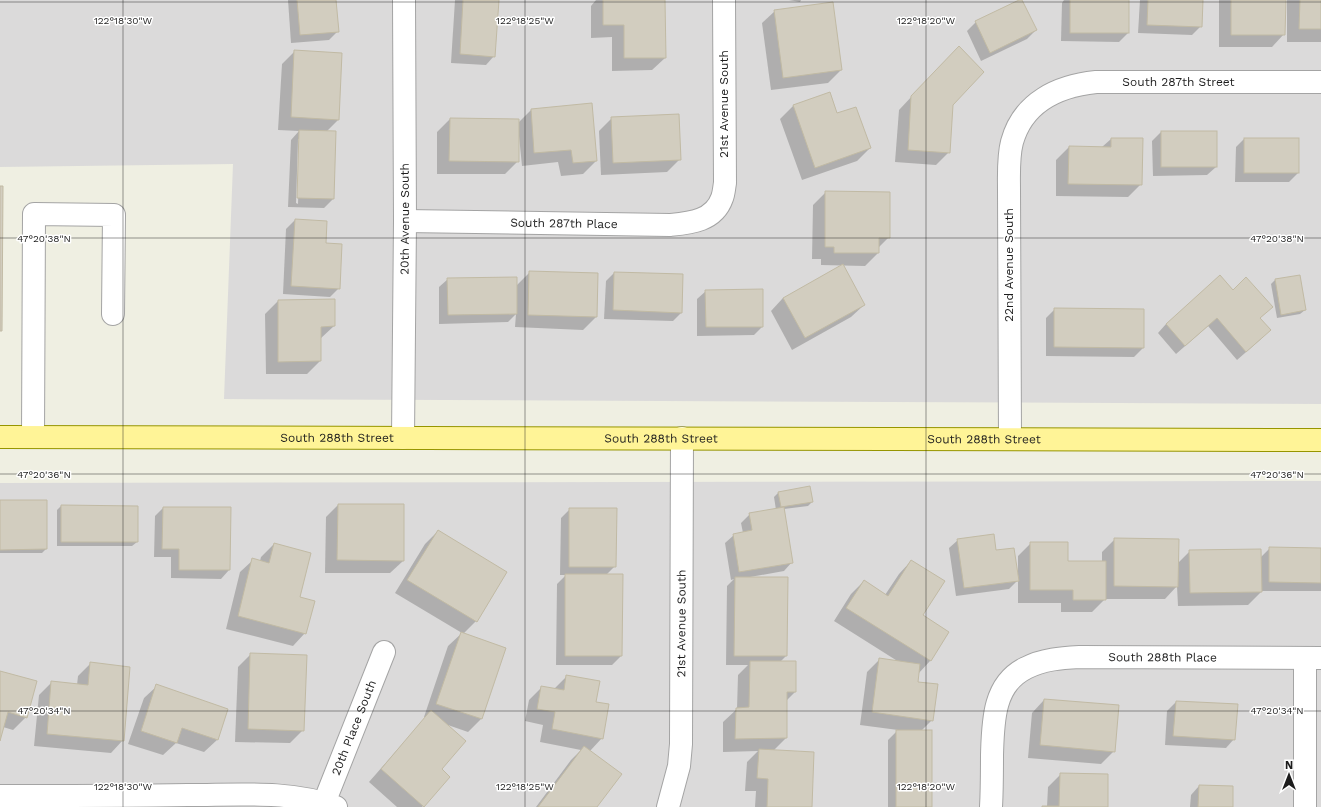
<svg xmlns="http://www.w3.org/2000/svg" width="1321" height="807" font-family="'Work Sans',sans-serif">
	<rect width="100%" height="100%" fill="#efefe2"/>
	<!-- residential -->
	<g fill="#dbdada">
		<polygon points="0,0 1321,0 1321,404 224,399 233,164 0,167"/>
		<polygon points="1321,481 1321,807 0,807 0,483"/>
	</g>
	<!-- shadow -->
	<g fill="#0003" fill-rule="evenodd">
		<polygon points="288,0 335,0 338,31 329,40 291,43"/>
		<polygon points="455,0 498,0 494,56 486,65 451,63"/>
		<polygon points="596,0 664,0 665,58 652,70 612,71 612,37 591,38 591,6"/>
		<polygon points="789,0 801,0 800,2"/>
		<polygon points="1021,0 1036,30 1027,39 981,61 967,31 976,22"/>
		<polygon points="1064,0 1128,0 1128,33 1119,42 1061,41 1062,3"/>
		<polygon points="1140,0 1202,0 1201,26 1192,35 1138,33"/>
		<polygon points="1219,0 1285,0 1284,34 1272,47 1219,47"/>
		<rect x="1287" y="0" width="34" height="42"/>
		<polygon points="775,11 841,70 828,83 771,90 762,23"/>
		<path d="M295 51 338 120 326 132 333 199 324 208 288 207 291 140 299 131 278 130 282 64ZM298 139H300L298 204 296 203Z"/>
		<polygon points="946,60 952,105 949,152 936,165 895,162 899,110"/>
		<polygon points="829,93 837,115 870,148 857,161 802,180 780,119 793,106"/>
		<polygon points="531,110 596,161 583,174 561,176 558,162 522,166 519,136 518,136 518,161 505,174 437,174 437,132 450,119 518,123"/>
		<polygon points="612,118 680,159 667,172 601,175 599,131"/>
		<polygon points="1161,132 1216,132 1216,167 1207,175 1153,176 1152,141"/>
		<polygon points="1111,139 1141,184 1128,197 1056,196 1056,160 1069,147 1102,147"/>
		<polygon points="1244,139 1298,173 1289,182 1235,182 1236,147"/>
		<polygon points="826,192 889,237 878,248 878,253 865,266 821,265 821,259 812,259 813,205"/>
		<polygon points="295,220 325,244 339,288 330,297 283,294 286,229"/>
		<polygon points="530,272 596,317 583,330 515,327 516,314 508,322 439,324 439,287 448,279 516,286"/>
		<polygon points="614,273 681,313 673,321 604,319 606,281"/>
		<polygon points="1275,280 1305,310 1300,314 1277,318 1271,284"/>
		<polygon points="706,291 762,327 754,335 697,336 697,299"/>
		<polygon points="1232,291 1271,307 1259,319 1261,339 1237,360 1208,326 1176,354 1158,333 1166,324"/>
		<polygon points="783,298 864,305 851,317 792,350 771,311"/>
		<polygon points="278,301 334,326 320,339 320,361 307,374 266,374 265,314"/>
		<polygon points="1055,309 1143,348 1134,357 1046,356 1046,318"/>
		<polygon points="778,493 812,502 808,506 784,509 792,562 784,571 750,577 750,578 786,656 780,662 795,692 786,701 786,738 774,750 811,807 755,807 756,791 745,791 747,762 758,751 723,752 723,722 737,709 738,675 748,665 726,665 727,586 734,579 731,580 725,543 734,535 743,533 741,523 750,514 776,510 774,497"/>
		<polygon points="0,501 46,549 42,553 0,553"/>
		<polygon points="338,505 403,561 390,573 325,573 326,517"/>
		<polygon points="61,506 137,542 132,546 57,546 57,510"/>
		<polygon points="163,508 229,570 221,579 171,578 171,557 154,557 155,516"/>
		<polygon points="570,509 615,566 606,575 621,656 612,665 556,665 557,584 566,575 560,575 561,518"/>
		<polygon points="438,531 476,621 463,634 505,648 481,719 468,732 445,724 440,770 448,777 422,807 397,807 369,782 426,717 424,717 448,646 462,633 395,593 425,544"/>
		<polygon points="1115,539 1178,563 1190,551 1260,558 1270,548 1321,549 1321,591 1261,591 1261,592 1248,605 1178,606 1177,586 1165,599 1105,599 1092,612 1061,612 1061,603 1018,603 1018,580 1009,589 956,596 949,548 958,540 995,551 1018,574 1018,556 1031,543 1067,562 1102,562 1102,552"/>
		<polygon points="274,544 299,597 305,633 293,646 226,629 240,572 253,560 260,561 261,557"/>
		<polygon points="911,561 921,616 948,633 930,661 918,674 916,683 932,720 921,731 931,807 888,807 888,740 898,730 860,725 867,672 880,659 899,662 834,621 851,594 864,581 885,595 899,574"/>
		<polygon points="251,654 303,730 290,743 235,742 238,667"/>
		<polygon points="91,663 123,740 111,753 34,746 39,695 52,682 77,685 78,676"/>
		<polygon points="0,672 26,717 13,730 3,727 0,737"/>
		<polygon points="567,676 595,703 602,738 590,751 596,807 536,807 571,760 581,750 540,742 543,725 525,721 529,700 541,688 554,689"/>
		<polygon points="157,686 217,740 204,752 176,743 163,755 128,744 144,698"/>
		<polygon points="1044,700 1114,751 1101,764 1028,758 1032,713"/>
		<polygon points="1176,702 1234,739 1226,748 1165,745 1167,711"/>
		<polygon points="1061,774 1107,807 1042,807 1047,807 1048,787"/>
		<polygon points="1199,786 1232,807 1190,807 1191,795"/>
	</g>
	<!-- building -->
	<g fill="#d2cdbf" stroke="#c1baa4">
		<polygon points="297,0 336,0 339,32 300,35"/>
		<polygon points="463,0 499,0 495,57 460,54"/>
		<polygon points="603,0 665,0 666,58 624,58 624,25 603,25"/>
		<polygon points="1019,0 1022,0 1037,30 990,53 975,21"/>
		<rect x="1070" y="0" width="59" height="33"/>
		<polygon points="1148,0 1203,0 1202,27 1147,25"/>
		<polygon points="1231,0 1286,0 1285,35 1231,35"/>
		<polygon points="1300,0 1321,0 1321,29 1299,29"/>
		<polygon points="833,2 842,70 783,78 774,10"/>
		<polygon points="959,46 984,72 953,105 950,153 908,150 911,96"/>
		<polygon points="294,50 342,53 339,120 291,117"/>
		<polygon points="830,92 837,113 856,107 871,148 815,168 793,105"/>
		<polygon points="592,103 597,161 573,163 571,150 534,153 531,109"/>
		<polygon points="679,114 681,160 613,163 611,117"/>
		<polygon points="450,118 519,119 519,162 449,161"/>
		<polygon points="299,130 336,131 334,199 297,198"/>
		<rect x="1161" y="131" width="56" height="36"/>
		<polygon points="1111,138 1143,138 1142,185 1068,184 1069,146 1111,147"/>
		<rect x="1244" y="138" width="55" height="35"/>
		<polygon points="0,186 3,186 2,331 0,331"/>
		<polygon points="825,191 890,192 890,238 879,238 879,253 834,253 834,247 825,247"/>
		<polygon points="295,219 327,221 326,243 342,244 340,289 291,286"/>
		<polygon points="843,264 865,305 805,338 783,298"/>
		<polygon points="529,271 598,273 597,317 528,315"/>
		<polygon points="614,272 683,274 682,313 613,310"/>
		<polygon points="1220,275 1233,290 1246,277 1273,307 1260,318 1271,330 1246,352 1217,318 1185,346 1166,324"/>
		<polygon points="1300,275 1306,310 1281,315 1275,279"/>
		<polygon points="517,277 517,314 448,315 447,278"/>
		<polygon points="763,289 763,327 706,327 705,290"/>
		<polygon points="335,299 335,326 321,327 321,361 278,362 278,300"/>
		<polygon points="1054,308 1144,309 1144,348 1054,347"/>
		<polygon points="810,486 813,502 781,507 778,492"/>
		<polygon points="0,500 47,500 47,549 0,550"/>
		<polygon points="338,504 404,504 404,561 337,560"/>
		<polygon points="61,505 138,506 138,542 61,542"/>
		<polygon points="163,507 231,507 230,570 179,570 179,549 162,549"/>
		<polygon points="784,507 793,563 739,572 733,534 752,530 749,513"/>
		<polygon points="569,508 617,508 616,567 569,567"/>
		<polygon points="438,530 507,572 477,622 407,580"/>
		<polygon points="994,534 996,550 1014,548 1019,581 964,588 957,539"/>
		<polygon points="1114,538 1179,539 1178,587 1114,586"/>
		<polygon points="1030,542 1068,542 1068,561 1106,561 1106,600 1073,600 1073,590 1030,590"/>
		<polygon points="274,543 311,553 300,597 315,601 306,634 238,616 252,558 269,563"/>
		<polygon points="1269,547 1321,548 1321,583 1269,582"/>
		<polygon points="1261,549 1262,592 1190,593 1189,550"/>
		<polygon points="911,560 945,581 923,615 949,632 931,661 846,608 864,580 888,596"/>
		<polygon points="565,574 623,574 622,656 565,656"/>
		<polygon points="735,577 788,577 787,656 734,656"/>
		<polygon points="461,632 506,648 482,719 436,704"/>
		<polygon points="250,653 307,655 304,731 248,729"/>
		<polygon points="879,658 920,664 918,682 938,684 933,721 872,712"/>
		<polygon points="750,661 796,661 796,692 787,692 787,738 735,739 736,708 749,707"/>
		<polygon points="90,662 130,667 124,741 47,734 51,681 88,685"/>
		<polygon points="0,671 37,681 27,718 8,712 0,741"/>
		<polygon points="566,675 600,681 596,702 609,704 603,739 552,729 555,712 537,709 541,686 564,690"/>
		<polygon points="156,684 228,709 218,740 182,728 177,743 141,731"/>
		<polygon points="1044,699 1119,705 1115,752 1040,745"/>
		<polygon points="1176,701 1238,704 1235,740 1173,736"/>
		<polygon points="431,710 466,741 442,769 450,777 424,807 381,769"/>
		<rect x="896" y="730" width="36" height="77"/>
		<polygon points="584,746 622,774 597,807 538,807"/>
		<polygon points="759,749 814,752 812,807 767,807 768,779 757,778"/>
		<polygon points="1060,773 1108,774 1108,807 1042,807 1042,806 1059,806"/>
		<polygon points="1199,785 1233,786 1233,807 1198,807"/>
	</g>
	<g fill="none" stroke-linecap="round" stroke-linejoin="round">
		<defs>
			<g id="minor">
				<path id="s1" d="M405 221 670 225C690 223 714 221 722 198 724 193 724 188 725 183L724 0"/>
				<polyline points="33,437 34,214 114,215 113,314"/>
				<path id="s2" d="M403 438 405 221 404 0"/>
				<path id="s3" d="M1010 439 1009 190C1009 175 1008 157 1012 142 1023 102 1058 86 1096 82H1321"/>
				<path d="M0 796C63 796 126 796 188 795 237 795 289 790 336 807"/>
				<path id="s4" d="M324 803 384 652"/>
				<path id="s5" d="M668 807 679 766 681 744 682 438"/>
				<path id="s6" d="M991 807C992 790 992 772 992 755 993 722 993 684 1026 668 1043 659 1062 658 1080 657L1321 658"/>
				<polyline points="1305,807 1305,658"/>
			</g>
			<g id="major">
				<path id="s7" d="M0 437 1321 440"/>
			</g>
		</defs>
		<!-- minor casing -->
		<use href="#minor" stroke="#a4a4a4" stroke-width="24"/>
		<!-- major casing -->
		<use href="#major" stroke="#969500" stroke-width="24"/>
		<!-- minor -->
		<use href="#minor" stroke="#fff" stroke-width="22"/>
		<!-- major -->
		<use href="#major" stroke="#fff497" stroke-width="22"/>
	</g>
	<!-- ticks -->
	<path fill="none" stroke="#1d1d1d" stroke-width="1" stroke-opacity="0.45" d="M123 0V807M525 0V807M926 0V807M0 2H1321M0 238H1321M0 474H1321M0 711H1321"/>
	<g text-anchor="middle" stroke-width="3" stroke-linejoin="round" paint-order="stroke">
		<!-- street labels -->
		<g font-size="12" fill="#1d1d1d" stroke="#fff">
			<text dy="4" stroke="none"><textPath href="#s3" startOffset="490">South 287th Street</textPath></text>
			<text transform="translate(724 104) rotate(-90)" y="4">21st Avenue South</text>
			<text dy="4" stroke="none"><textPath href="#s2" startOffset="219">20th Avenue South</textPath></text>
			<text dy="4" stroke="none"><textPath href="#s1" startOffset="159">South 287th Place</textPath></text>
			<text transform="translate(1009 265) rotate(-90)" y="4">22nd Avenue South</text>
			<text dy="4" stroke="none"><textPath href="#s7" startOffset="337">South 288th Street</textPath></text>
			<text dy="4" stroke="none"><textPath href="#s7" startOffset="661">South 288th Street</textPath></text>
			<text dy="4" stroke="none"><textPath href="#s7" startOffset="984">South 288th Street</textPath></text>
			<text dy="4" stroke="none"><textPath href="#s5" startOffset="185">21st Avenue South</textPath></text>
			<text dy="4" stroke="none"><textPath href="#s6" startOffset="289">South 288th Place</textPath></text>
			<text dy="4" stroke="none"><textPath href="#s4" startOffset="81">20th Place South</textPath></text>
		</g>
	</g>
	<g font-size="10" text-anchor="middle" fill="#1d1d1d" stroke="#fff" stroke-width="3" stroke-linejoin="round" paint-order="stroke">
		<text x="123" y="24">122°18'30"W</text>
		<text x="525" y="24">122°18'25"W</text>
		<text x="926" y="24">122°18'20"W</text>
		<text x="44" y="242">47°20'38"N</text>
		<text x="1277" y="242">47°20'38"N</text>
		<text x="44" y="478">47°20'36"N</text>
		<text x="1277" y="478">47°20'36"N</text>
		<text x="44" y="714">47°20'34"N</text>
		<text x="1277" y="714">47°20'34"N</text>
		<text x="123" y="790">122°18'30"W</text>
		<text x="525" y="790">122°18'25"W</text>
		<text x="926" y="790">122°18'20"W</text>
	</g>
	<!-- north arrow -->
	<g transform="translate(1289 775)" stroke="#ffffff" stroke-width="3" paint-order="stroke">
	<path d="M0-3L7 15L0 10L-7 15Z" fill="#1d1d1d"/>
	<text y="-6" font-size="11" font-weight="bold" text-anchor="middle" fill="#1d1d1d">N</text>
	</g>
</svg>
